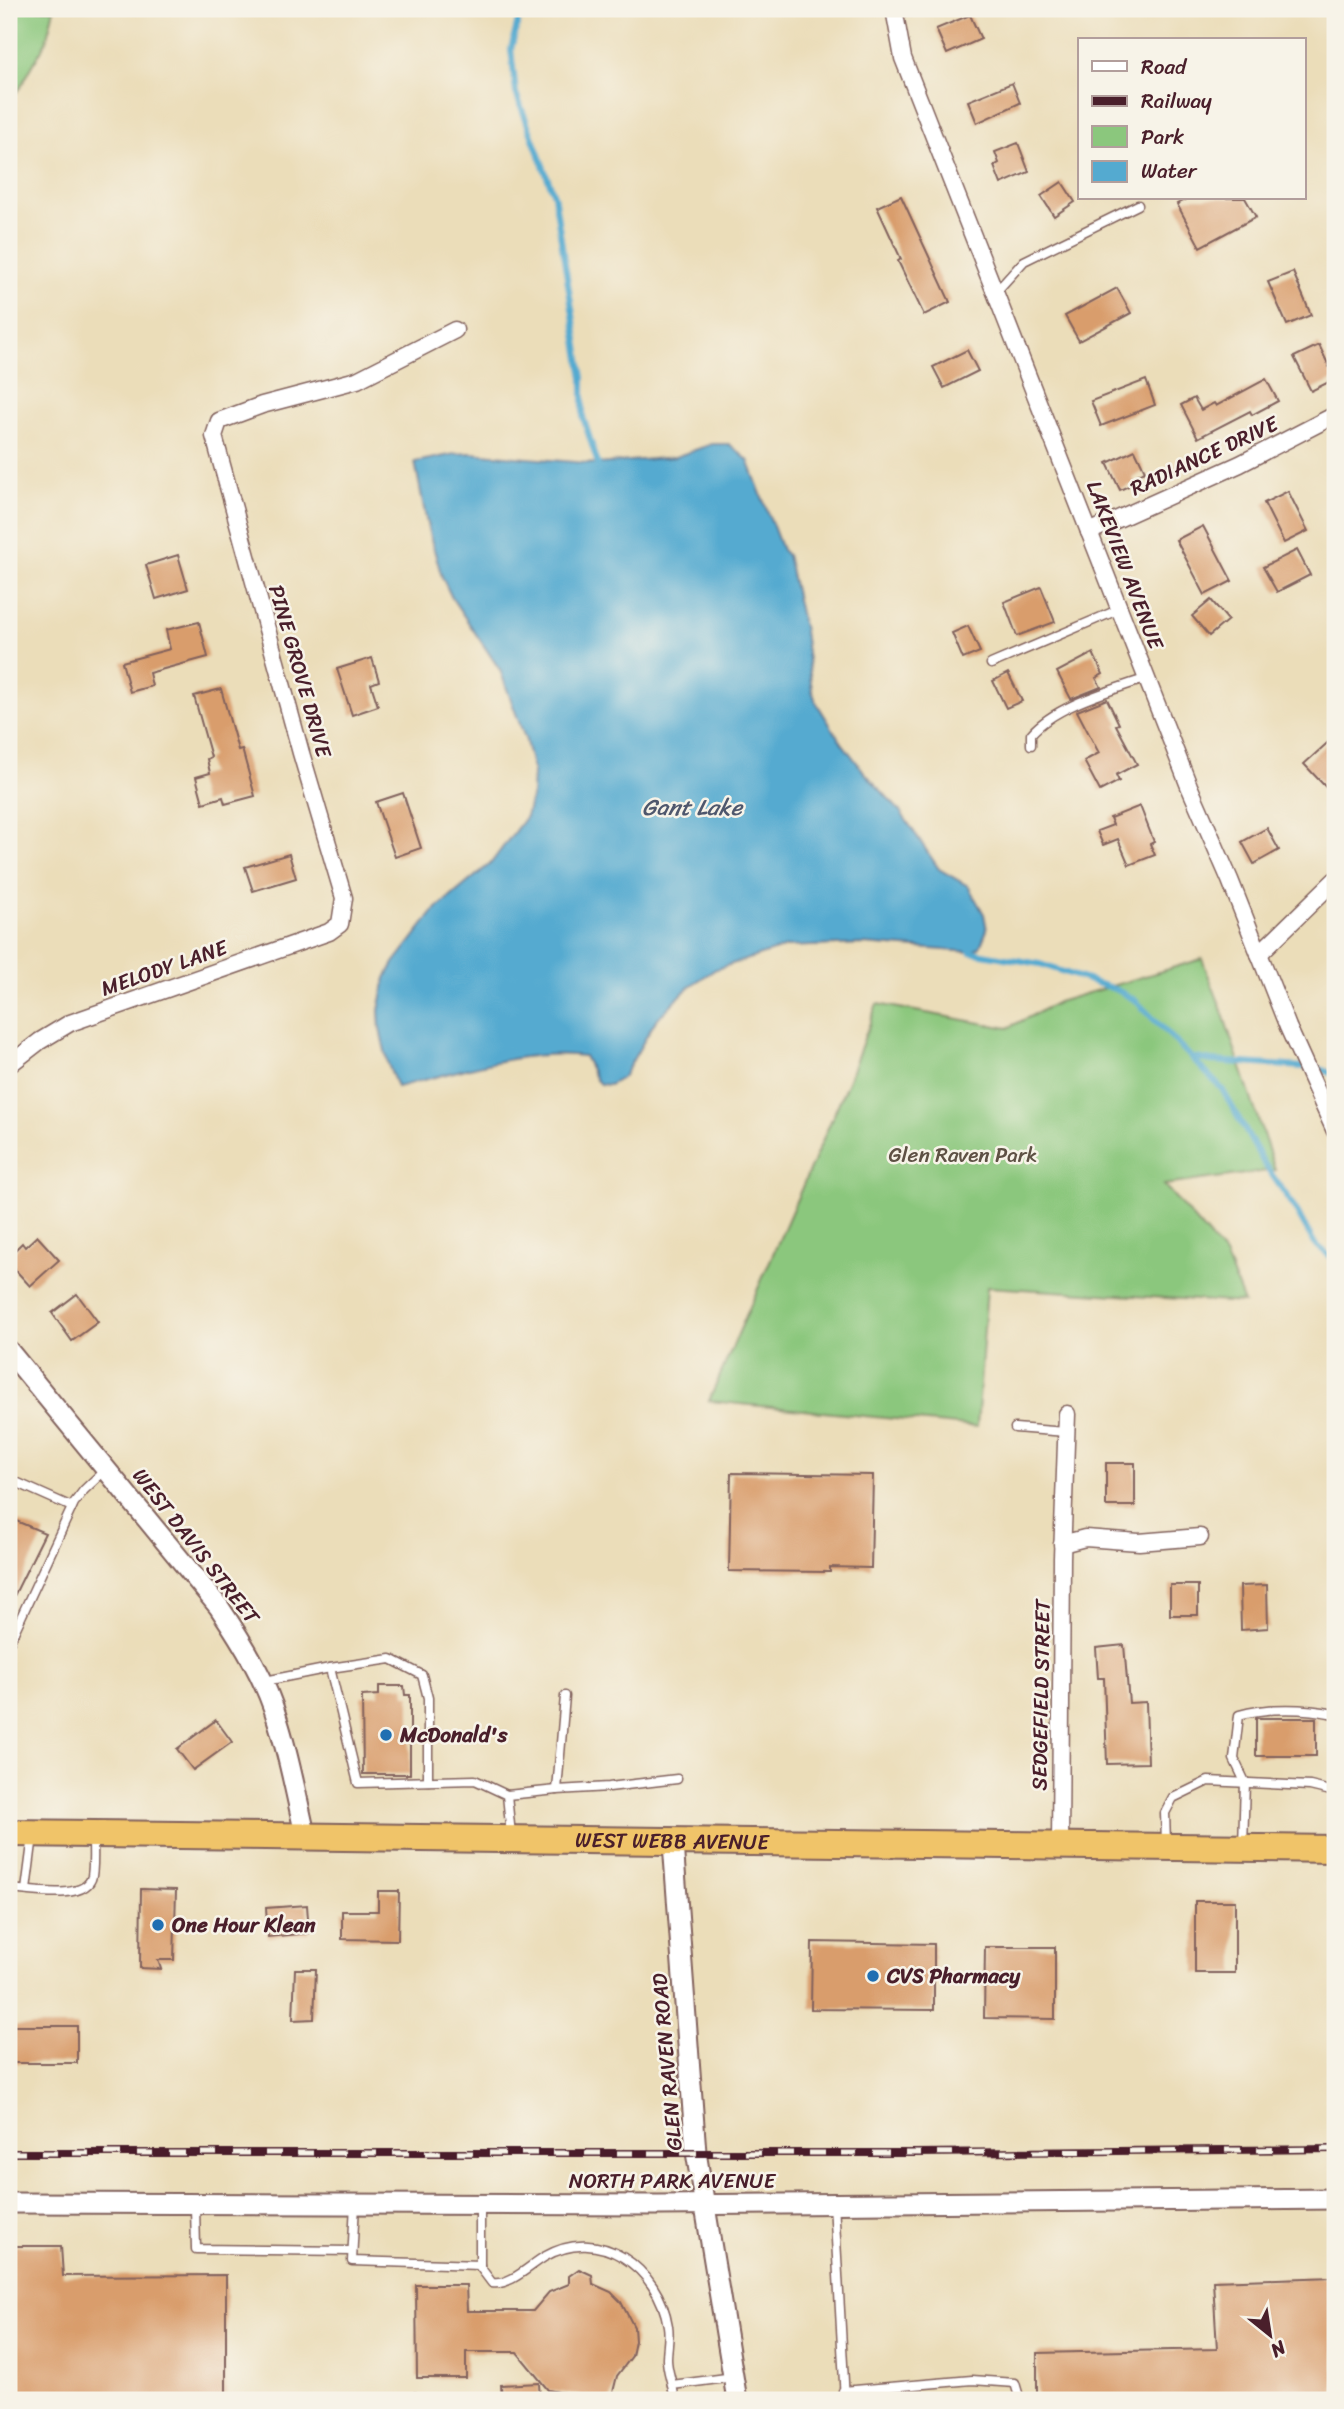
<svg xmlns="http://www.w3.org/2000/svg" width="1344" height="2409" font-family="Sriracha,sans-serif">
	<rect width="100%" height="100%" fill="#f7f3e8"/>
	<filter id="ink" filterUnits="userSpaceOnUse"><feTurbulence type="fractalNoise" baseFrequency=".0143" numOctaves="2"/><feDisplacementMap in="SourceGraphic" scale="14" xChannelSelector="R" yChannelSelector="G"/><feConvolveMatrix kernelMatrix="1 2 1 2 8 2 1 2 1" color-interpolation-filters="sRGB"/></filter>
	<filter id="wash" filterUnits="userSpaceOnUse"><feTurbulence type="fractalNoise" baseFrequency=".00686" numOctaves="4" result="noise"/><feDisplacementMap in="SourceGraphic" scale="28" xChannelSelector="R" yChannelSelector="G"/><feGaussianBlur stdDeviation="1.57" result="paint"/><feColorMatrix in="noise" values="0 0 0 0 0 0 0 0 0 0 0 0 0 0 0 0 0 1.4 0 .05"/><feComposite in="paint" operator="in"/></filter>
	<g filter="url(#wash)">
		<rect width="100%" height="100%" fill="#ebddb9"/>
		<!-- green -->
		<g fill="#8bc77d" stroke="#6a7354" stroke-width="2">
			<polygon points="9,9 54,9 46,42 20,88 9,100"/>
			<polygon points="1202,959 1220,1005 1275,1170 1164,1185 1225,1255 1244,1303 987,1287 977,1427 709,1401 847,1084 877,1004 1008,1028 1058,1002"/>
		</g>
		<!-- water -->
		<path fill="#54aad0" stroke="#4f647e" stroke-width="2" d="M712 444H729L748 460 782 550 787 555 804 631 812 690 816 702 839 739 865 773 900 811 939 869 968 886 984 914 987 930 980 947 971 952 863 944 786 947 716 969 690 986 656 1020 623 1077 609 1085 600 1084 596 1080 584 1056C525 1048 454 1073 397 1087L388 1064 380 1029 379 1010 386 978 394 963 435 910 491 863 526 816 532 794 533 771 526 741 500 670 452 598 442 577 428 529 415 462 455 454 470 453 598 464 675 457Z"/>
		<g fill="none" stroke-linecap="round" stroke-linejoin="round">
			<!-- stream -->
			<g stroke="#54aad0" stroke-width="6">
				<polyline points="521,9 511,49 516,93 554,195 583,378 583,417 598,464 597,470"/>
				<polyline points="967,946 971,952 1040,964 1117,990 1135,1000 1222,1089 1265,1165 1291,1202 1315,1244 1335,1260"/>
				<polyline points="1195,1058 1212,1061 1318,1068 1335,1075"/>
			</g>
		</g>
		<g id="blocks">
			<!-- building -->
			<g fill="#d99d6c">
				<polygon points="970,15 981,39 947,54 936,29"/>
				<polygon points="1012,83 1020,103 977,123 968,101"/>
				<polygon points="1018,143 1029,172 1001,184 994,166 999,163 995,152"/>
				<polygon points="1062,182 1075,202 1054,216 1041,196"/>
				<polygon points="901,196 950,302 924,315 898,261 901,259 877,207"/>
				<polygon points="1189,198 1245,198 1256,217 1200,247 1177,204"/>
				<polygon points="1293,272 1311,315 1287,325 1268,282"/>
				<polygon points="1117,288 1131,313 1079,341 1065,316"/>
				<polygon points="1319,345 1335,379 1311,391 1294,357"/>
				<polygon points="967,350 978,371 944,388 933,367"/>
				<polygon points="1266,379 1278,401 1252,415 1250,411 1198,438 1181,405 1194,398 1201,410 1214,403 1216,406"/>
				<polygon points="1146,380 1155,405 1101,426 1091,401"/>
				<polygon points="1135,450 1145,471 1132,478 1135,483 1120,490 1107,463"/>
				<polygon points="1288,491 1308,531 1284,543 1264,503"/>
				<polygon points="1203,526 1232,581 1205,595 1176,540"/>
				<polygon points="1297,550 1310,575 1277,592 1263,567"/>
				<polygon points="178,555 188,589 156,599 146,565"/>
				<polygon points="1041,587 1055,622 1017,636 1004,602"/>
				<polygon points="1211,600 1228,620 1209,636 1192,616"/>
				<polygon points="199,622 208,657 149,673 152,686 130,692 122,662 170,649 166,630"/>
				<polygon points="968,626 980,652 963,659 952,633"/>
				<polygon points="1093,653 1103,674 1096,678 1101,687 1071,699 1057,672"/>
				<polygon points="372,658 379,681 371,684 378,706 352,715 337,669"/>
				<polygon points="1008,673 1022,701 1006,708 993,681"/>
				<polygon points="221,689 238,750 242,749 255,796 225,804 223,797 203,803 196,777 210,773 207,759 211,757 194,696"/>
				<polygon points="1107,699 1119,724 1116,725 1137,764 1116,775 1119,781 1100,791 1084,761 1099,753 1077,711"/>
				<polygon points="1335,736 1335,797 1304,764"/>
				<polygon points="403,793 421,848 395,857 376,802"/>
				<polygon points="1140,806 1154,842 1150,844 1155,855 1129,865 1118,839 1103,845 1097,831 1113,825 1110,818"/>
				<polygon points="1267,828 1279,850 1254,864 1242,842"/>
				<polygon points="289,854 296,878 253,891 245,867"/>
				<polygon points="37,1236 59,1260 30,1286 9,1263 9,1256 22,1243 25,1247"/>
				<polygon points="77,1294 98,1322 72,1341 52,1313"/>
				<rect x="1106" y="1463" width="29" height="43"/>
				<polygon points="731,1473 873,1475 871,1568 830,1567 830,1572 729,1571"/>
				<polygon points="9,1518 45,1533 9,1606"/>
				<rect x="1170" y="1585" width="28" height="30"/>
				<polygon points="1267,1585 1268,1628 1241,1630 1240,1586"/>
				<polygon points="1124,1645 1129,1703 1146,1702 1148,1763 1107,1764 1104,1678 1098,1678 1096,1648"/>
				<polygon points="379,1686 404,1686 405,1695 410,1695 410,1774 363,1774 362,1696 379,1695"/>
				<rect x="1256" y="1718" width="60" height="38"/>
				<polygon points="216,1720 232,1742 193,1770 177,1749"/>
				<polygon points="141,1889 176,1890 174,1960 158,1960 161,1969 140,1968"/>
				<polygon points="378,1891 399,1891 398,1940 342,1939 342,1911 378,1911"/>
				<rect x="1195" y="1901" width="40" height="72"/>
				<polygon points="307,1905 309,1933 268,1937 266,1908"/>
				<polygon points="812,1942 934,1944 934,2010 811,2009"/>
				<polygon points="985,1947 1055,1947 1055,2019 984,2018"/>
				<polygon points="295,1969 316,1969 314,2019 293,2020"/>
				<rect x="9" y="2026" width="68" height="37"/>
				<polygon points="9,2246 61,2246 63,2276 226,2275 226,2400 9,2400"/>
				<polygon points="579,2269 592,2275 593,2284 611,2292 621,2302 634,2327 635,2341 632,2356 617,2376 611,2400 582,2400 581,2396 548,2390 517,2352 466,2352 466,2378 417,2378 416,2285 466,2285 467,2311 533,2311 549,2292 569,2284 569,2276"/>
				<polygon points="1335,2277 1335,2400 1037,2400 1037,2353 1217,2349 1213,2281"/>
				<polygon points="539,2383 540,2400 502,2400 501,2385"/>
			</g>
		</g>
	</g>
	<g filter="url(#ink)">
		<use href="#blocks" fill-opacity="0" stroke="#82625d" stroke-width="2"/>
		<g fill="none" stroke-linecap="round" stroke-linejoin="round">
			<defs>
				<g id="service">
					<polyline points="995,293 1024,261 1138,205"/>
					<polyline points="991,664 1120,609"/>
					<path d="M1031 745V734C1056 705 1111 691 1147 678"/>
					<polyline points="1015,1428 1066,1432"/>
					<polyline points="9,1479 72,1507"/>
					<polyline points="9,1643 74,1503 84,1490 105,1470"/>
					<polyline points="330,1668 358,1783 475,1780 507,1795 511,1835"/>
					<polyline points="265,1681 330,1668 391,1659 422,1675 428,1698 428,1781"/>
					<polyline points="565,1696 557,1790 609,1787 677,1779"/>
					<polyline points="507,1795 557,1790"/>
					<polyline points="1166,1842 1165,1813 1173,1798 1208,1781 1310,1786 1335,1792"/>
					<path d="M1243 1846 1245 1782 1234 1759 1239 1715C1269 1707 1305 1708 1335 1714"/>
					<path d="M9 1889C29 1890 87 1902 92 1876 94 1864 93 1849 93 1837"/>
					<polyline points="26,1890 33,1836"/>
					<polyline points="834,2203 845,2400"/>
					<polyline points="355,2204 352,2261 480,2265"/>
					<path d="M480 2204V2267L492 2283C510 2286 529 2266 544 2257 599 2224 659 2268 668 2326 670 2337 667 2348 667 2359 667 2368 670 2376 672 2385"/>
					<polyline points="195,2206 196,2249 352,2251"/>
					<polyline points="843,2391 972,2380 1015,2383 1020,2400"/>
					<polyline points="415,2397 415,2400"/>
					<polyline points="675,2400 672,2385 734,2377"/>
				</g>
				<g id="minor">
					<polyline points="894,9 903,58 1189,786 1230,880 1288,1027 1335,1131"/>
					<polyline points="1089,532 1240,464 1335,415"/>
					<polyline points="1259,954 1335,880"/>
					<polyline points="9,1065 40,1041 70,1023 329,932 340,924 344,898 301,753 214,436 219,421 262,405 357,380 455,330"/>
					<polyline points="1062,1544 1085,1538 1139,1542 1200,1537"/>
					<polyline points="1060,1847 1062,1558 1067,1414"/>
				</g>
				<g id="tertiary">
					<path d="M9 1351 219 1607C243 1643 266 1680 278 1722 290 1760 297 1800 306 1838"/>
					<polyline points="673,1843 696,2152 737,2400"/>
					<polyline points="9,2203 658,2205 1335,2199"/>
				</g>
				<g id="trunk">
					<path id="s1" d="M9 1833 1335 1849"/>
				</g>
			</defs>
			<!-- service casing -->
			<use href="#service" stroke="#82625d" stroke-width="11"/>
			<!-- minor casing -->
			<use href="#minor" stroke="#82625d" stroke-width="19"/>
			<!-- tertiary casing -->
			<use href="#tertiary" stroke="#82625d" stroke-width="23"/>
			<!-- trunk casing -->
			<use href="#trunk" stroke="#82625d" stroke-width="30"/>
			<!-- service -->
			<use href="#service" stroke="#fff" stroke-width="8"/>
			<!-- minor -->
			<use href="#minor" stroke="#fff" stroke-width="16"/>
			<!-- tertiary -->
			<use href="#tertiary" stroke="#fff" stroke-width="19"/>
			<!-- trunk -->
			<use href="#trunk" stroke="#f0c469" stroke-width="26"/>
			<defs>
				<polyline id="rail" points="9,2153 915,2153 1335,2149"/>
			</defs>
			<!-- rail casing -->
			<use href="#rail" stroke="#4a1f2b" stroke-width="8"/>
			<!-- rail -->
			<use href="#rail" stroke="#f7f3e8" stroke-width="5" stroke-dasharray="16" stroke-linecap="butt"/>
		</g>
	</g>
	<!-- markers -->
	<g fill="#1f6fb2" stroke="#f7f3e8" stroke-width="2.5">
		<circle cx="386" cy="1735" r="7"/>
		<circle cx="158" cy="1925" r="7"/>
		<circle cx="873" cy="1976" r="7"/>
	</g>
	<g text-anchor="middle" stroke-width="5" stroke-linejoin="round" paint-order="stroke">
		<!-- street labels -->
		<g font-size="21" fill="#4a1f2b" stroke="#f7f3e8">
			<text transform="translate(1204 456) rotate(-25)" y="7">RADIANCE DRIVE</text>
			<text transform="translate(1125 565) rotate(69)" y="7">LAKEVIEW AVENUE</text>
			<text transform="translate(300 671) rotate(74)" y="7">PINE GROVE DRIVE</text>
			<text transform="translate(164 968) rotate(-19)" y="7">MELODY LANE</text>
			<text transform="translate(196 1546) rotate(52)" y="7">WEST DAVIS STREET</text>
			<text transform="translate(1041 1695) rotate(-89)" y="7">SEDGEFIELD STREET</text>
			<text dy="7" stroke="none"><textPath href="#s1" startOffset="663">WEST WEBB AVENUE</textPath></text>
			<text transform="translate(667 2062) rotate(-95)" y="7">GLEN RAVEN ROAD</text>
			<text x="672" y="2188">NORTH PARK AVENUE</text>
		</g>
		<!-- park labels -->
		<g font-size="21" fill="#5e5144" stroke="#f7f3e8">
			<text x="963" y="1162">Glen Raven Park</text>
		</g>
		<!-- poi labels -->
		<g font-size="21" font-weight="bold" fill="#4a1f2b" stroke="#f7f3e8" text-anchor="start">
			<text x="400" y="1742">McDonald's</text>
			<text x="172" y="1932">One Hour Klean</text>
			<text x="887" y="1983">CVS Pharmacy</text>
		</g>
		<!-- water labels -->
		<g font-size="23" font-style="italic" fill="#4e576d" stroke="#f7f3e8">
			<text x="692" y="815">Gant Lake</text>
		</g>
	</g>
	<!-- margin -->
	<rect width="1344" height="2409" fill="none" stroke="#f7f3e8" stroke-width="35"/>
	<!-- legend -->
	<rect x="1078" y="38" width="228" height="161" fill="#f7f3e8" stroke="#b29e9c" stroke-width="2"/>
	<rect x="1092" y="61" width="35" height="10" fill="#ffffff" stroke="#b29e9c" stroke-width="2"/>
	<text x="1141" y="74" font-size="21" fill="#4a1f2b">Road</text>
	<rect x="1092" y="96" width="35" height="10" fill="#4a1f2b" stroke="#b29e9c" stroke-width="2"/>
	<text x="1141" y="108" font-size="21" fill="#4a1f2b">Railway</text>
	<rect x="1092" y="126" width="35" height="21" fill="#8bc77d" stroke="#b29e9c" stroke-width="2"/>
	<text x="1141" y="144" font-size="21" fill="#4a1f2b">Park</text>
	<rect x="1092" y="161" width="35" height="21" fill="#54aad0" stroke="#b29e9c" stroke-width="2"/>
	<text x="1141" y="178" font-size="21" fill="#4a1f2b">Water</text>
	<!-- north arrow -->
	<g transform="translate(1270 2335) rotate(150)" stroke="#f7f3e8" stroke-width="5" paint-order="stroke">
	<path d="M0-5L12 26L0 18L-12 26Z" fill="#4a1f2b"/>
	<text y="-10" font-size="19" font-weight="bold" text-anchor="middle" fill="#4a1f2b">N</text>
	</g>
</svg>
